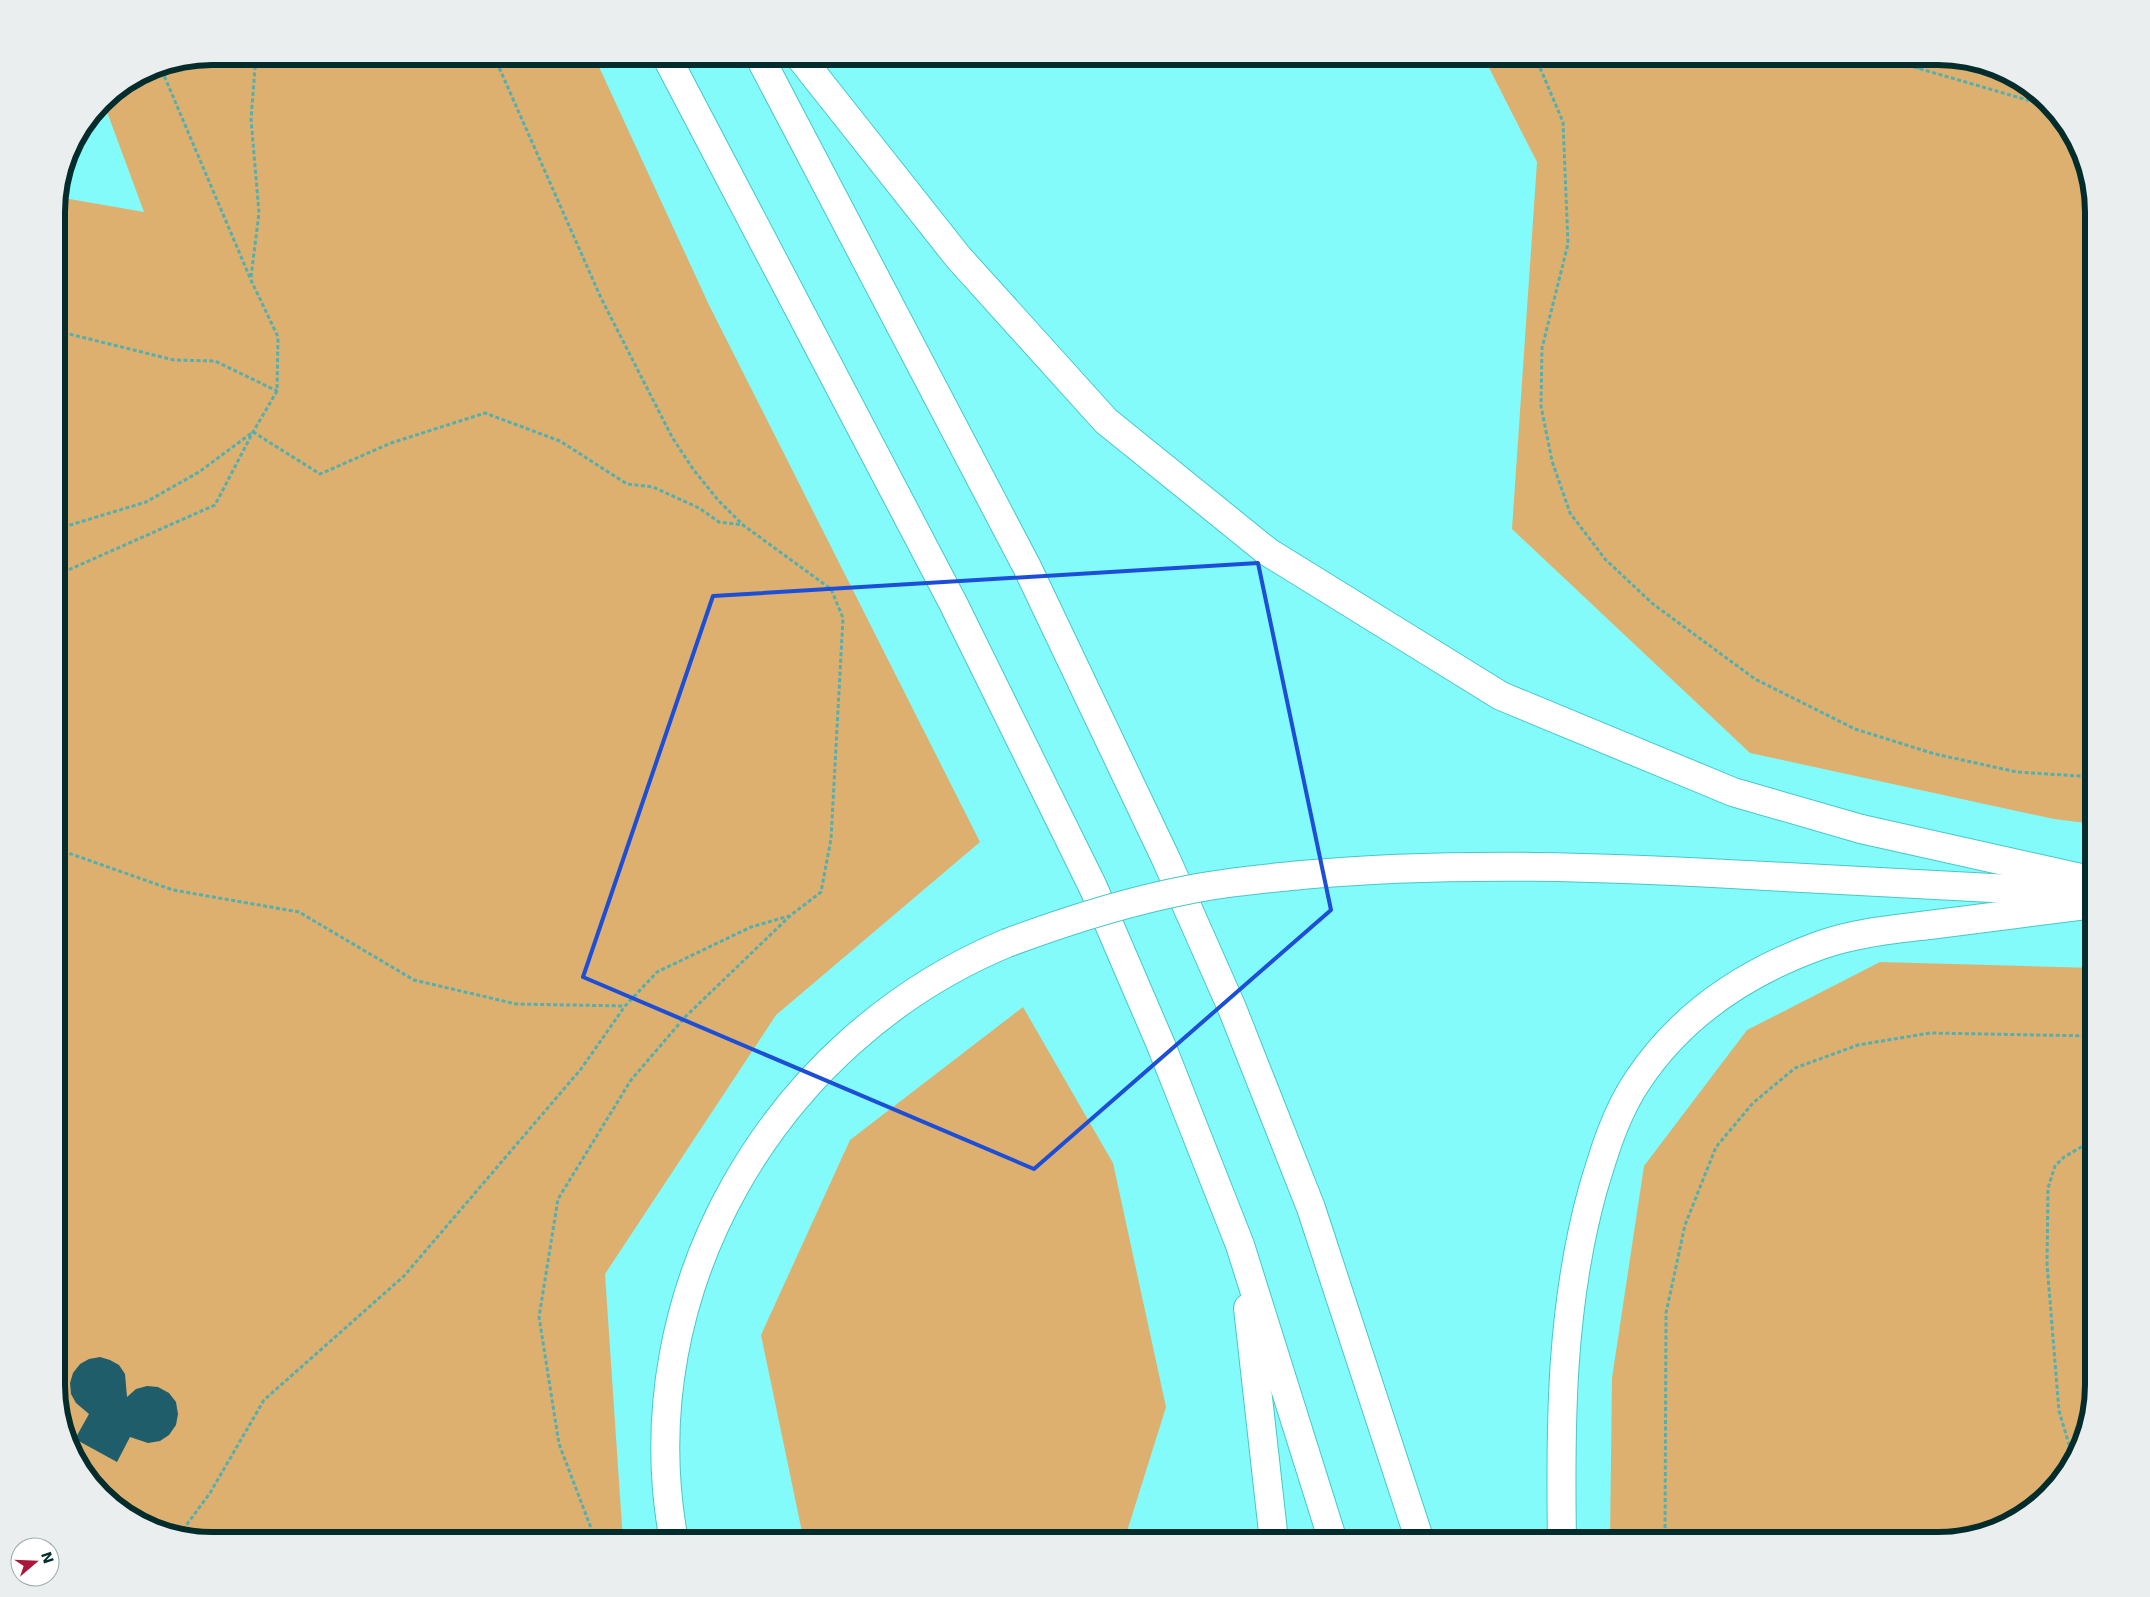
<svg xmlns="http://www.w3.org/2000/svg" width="2150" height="1597" font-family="'DejaVu Sans',sans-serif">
	<rect width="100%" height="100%" fill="#83fbfb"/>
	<!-- green -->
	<g fill="#ddb070">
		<polygon points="212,56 594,56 709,305 980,842 776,1015 605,1274 623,1541 211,1541 161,1532 117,1508 72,1454 57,1395 57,202 58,197 144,212 103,101 152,68"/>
		<polygon points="1483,56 1939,56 1989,65 2033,89 2078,143 2094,211 2094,824 2054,819 1750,753 1512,529 1537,162"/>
		<polygon points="1880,962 2094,968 2094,1386 2085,1436 2061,1480 2007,1525 1938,1541 1610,1541 1612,1378 1644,1166 1747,1030"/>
		<polygon points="1023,1007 1113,1163 1166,1407 1124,1541 811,1541 802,1532 761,1335 850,1140"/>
	</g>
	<!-- building -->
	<polygon fill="#205d6a" points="100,1357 110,1360 119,1365 125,1374 127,1397 136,1389 147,1386 158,1387 169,1393 176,1402 178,1414 176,1425 169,1435 160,1441 148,1443 130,1437 117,1462 75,1439 89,1414 76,1403 71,1394 70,1383 73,1373 80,1364 89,1359"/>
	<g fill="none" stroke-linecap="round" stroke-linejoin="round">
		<defs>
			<g id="highway">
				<polyline points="666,56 953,603 1093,887 1161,1045 1240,1245 1333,1541"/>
				<polyline points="759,56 1027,567 1166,859 1232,1008 1311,1208 1420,1541"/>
				<polyline points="799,56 958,257 1106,421 1268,552 1501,696 1733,792 1861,829 2094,881"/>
				<path d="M1301 875C1458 861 1609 867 1766 876 1872 881 1978 887 2085 893"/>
				<polyline points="1248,1308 1274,1541"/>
				<path d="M674 1541C627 1291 775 1039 1007 943"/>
				<path d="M1562 1541C1560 1422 1561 1304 1593 1189 1604 1152 1616 1112 1638 1080 1682 1014 1748 971 1821 945 1858 932 1898 929 1937 924 1989 917 2042 911 2094 904"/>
			</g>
		</defs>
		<!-- highway casing -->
		<use href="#highway" stroke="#4ac6c7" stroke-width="30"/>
		<!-- path -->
		<g stroke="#54afaf" stroke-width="3" stroke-dasharray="4 2.5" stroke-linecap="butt">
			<polyline points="494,56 601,298 672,437 693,469 718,500 743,525 831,589 843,618 831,839 821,892 791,915 685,1017 631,1080 558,1199 539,1317 559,1444 596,1541"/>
			<polyline points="1535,56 1563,122 1568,244 1542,348 1541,406 1552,461 1570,513 1605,559 1653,604 1755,679 1855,729 1935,754 2017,772 2094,777"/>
			<polyline points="1876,56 2048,106"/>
			<polyline points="1918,69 1924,56"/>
			<polyline points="251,277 259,213 251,119 256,56"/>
			<polyline points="57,331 174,360 215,361 277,391"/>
			<polyline points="57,529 146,502 199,472 253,432 320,474 391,443 485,413 560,441 627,484 653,487 699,508 719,522 743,525"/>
			<polyline points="57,575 215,505 253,432 277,391 278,337 251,280 160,66"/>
			<polyline points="57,849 173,890 299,912 414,980 516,1004 624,1006"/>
			<polyline points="2073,1458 2059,1411 2047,1264 2048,1188 2055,1166 2064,1157 2083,1146 2094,1143"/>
			<polyline points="179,1535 210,1493 264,1400 404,1276 581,1069 625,1006 657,972 751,927 789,916"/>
			<polyline points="1665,1541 1666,1313 1685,1225 1716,1147 1753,1103 1795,1068 1858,1045 1930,1033 2094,1036"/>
		</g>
		<!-- highway -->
		<use href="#highway" stroke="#fff" stroke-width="28"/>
		<defs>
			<path id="highway-bridge" d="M1007 943C1066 921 1125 902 1187 890 1224 882 1263 879 1301 875"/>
		</defs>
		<!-- highway-bridge casing -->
		<use href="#highway-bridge" stroke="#4ac6c7" stroke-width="30" stroke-linecap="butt"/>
		<!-- highway-bridge -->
		<use href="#highway-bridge" stroke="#fff" stroke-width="28"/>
	</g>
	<!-- marked area -->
	<path fill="none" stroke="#1d4ed8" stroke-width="4" stroke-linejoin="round" d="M1258 563 1331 910 1034 1169 583 977 713 596Z"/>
	<!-- crop -->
	<path d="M0 0H2150V1597H0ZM212 65H1938A147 147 0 0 1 2085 212V1385A147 147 0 0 1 1938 1532H212A147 147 0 0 1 65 1385V212A147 147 0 0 1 212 65Z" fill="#ebeeee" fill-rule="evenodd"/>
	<path fill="none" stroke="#032d2d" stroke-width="6" d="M212 65H1938A147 147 0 0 1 2085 212V1385A147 147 0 0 1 1938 1532H212A147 147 0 0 1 65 1385V212A147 147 0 0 1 212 65Z"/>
	<!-- north arrow -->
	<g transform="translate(35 1562) rotate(71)"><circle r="24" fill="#ffffff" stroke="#9aabab"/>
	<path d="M0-4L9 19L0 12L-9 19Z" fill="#ac163b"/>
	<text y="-8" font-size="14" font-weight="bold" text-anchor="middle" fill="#032d2d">N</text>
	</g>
</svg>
